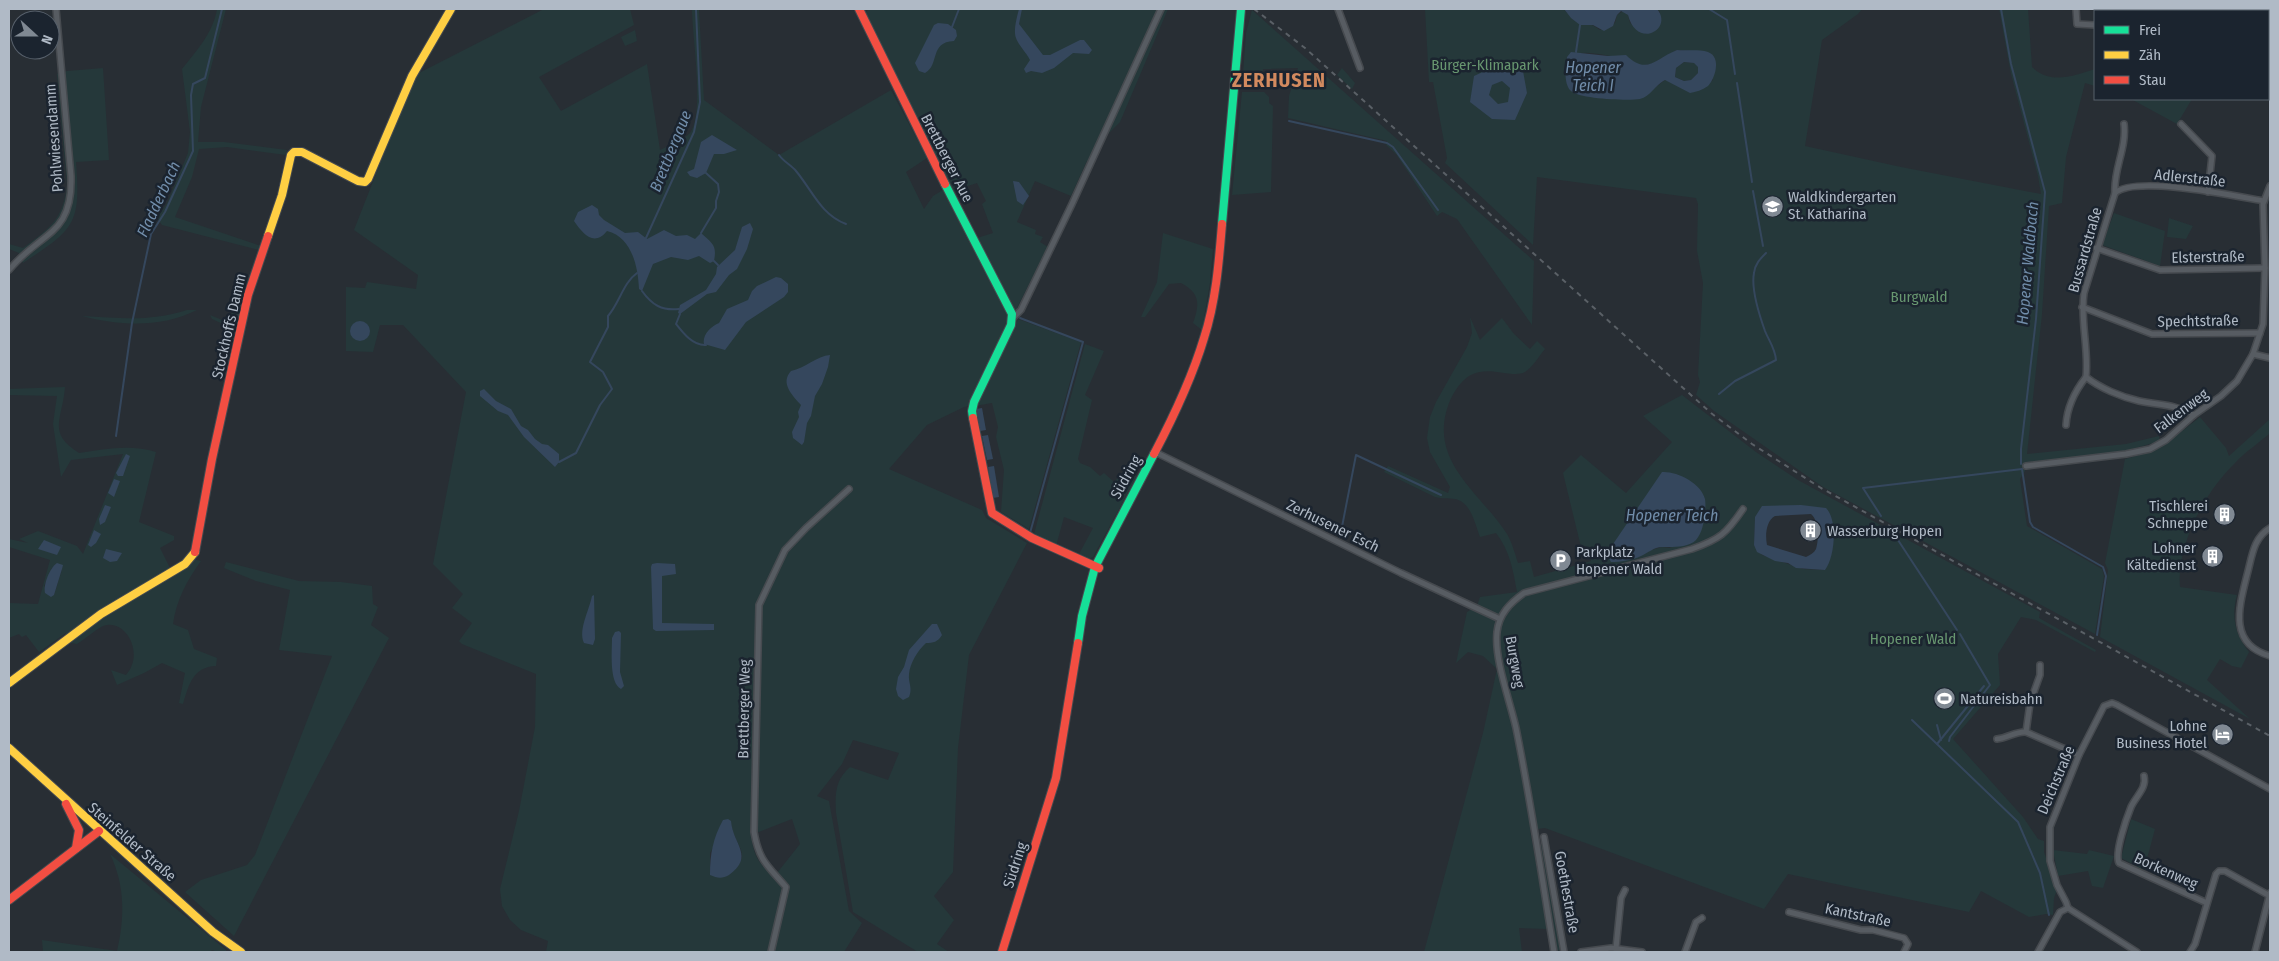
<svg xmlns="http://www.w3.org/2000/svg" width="2279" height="961" font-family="'Fira Sans Condensed',sans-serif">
	<rect width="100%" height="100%" fill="#282e34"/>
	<!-- green -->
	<g fill="#25383a" fill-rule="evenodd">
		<path d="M217 9H226L201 107 198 142H224L287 150 286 155 227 147 199 149 192 177 175 217 261 246 259 250 162 225 157 218 167 203 188 153 190 132 182 69C197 50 213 33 217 9Z"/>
		<path d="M544 9H630L634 25 539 77 561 111 647 64 660 150C668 146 684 140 690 133 705 113 692 36 692 9H706L699 10 704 100 779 155 891 90 927 158 906 172 924 209 933 196 943 190 1010 315 1009 324 970 406 964 407 927 425 889 469 982 510 986 518 1027 543 969 655 958 748 953 872 934 896 954 920 937 944 949 952H918L853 912 836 813C835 794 835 780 850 767L888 780 899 753 853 740 842 764 817 796 829 801 849 911 862 923 844 952H774L789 885 777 873 800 844 792 819 756 833V806H751C751 823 749 846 759 861 766 870 776 879 784 887L769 952H546L548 941 521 930 510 920 502 906 500 889 519 811 535 727 536 674 462 644 459 641 472 623 452 608 463 594 433 564 466 392 403 325H380L373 352 346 351V287L365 288 367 282 416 289 418 275 354 230 410 87 419 73ZM730 821C735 850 756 853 727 876L710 875V853Z"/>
		<polygon points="869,9 1168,9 1120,122 1107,135 1103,135 1089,162 1087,161 1071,196 1035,181 1017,222 1036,230 1035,234 1043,237 1040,242 1048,247 1016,310 1014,309 977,238 993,233 982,204 986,201 977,183 953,191 865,13"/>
		<path d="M1425 9H1564C1576 25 1586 19 1600 30L1615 23 1617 15 1623 11 1628 15 1630 23 1646 34 1660 12 1657 9H1862L1858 14 1822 40 1805 146 1901 167 2041 194 2038 176 2011 74 1999 9H2028L2032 67C2050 85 2073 76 2095 69V86L2085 83 2066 157 2062 203 2049 206 2042 314 2027 454 2126 444 2159 436 2160 441 2125 451 2026 463 2025 471 2020 479 2027 526 2102 569 2104 576 2095 634 1823 487 1714 411 1696 395 1700 382 1698 375 1703 283 1697 251 1698 204 1696 198 1537 177 1533 245 1445 163 1447 158 1433 82H1429ZM1677 50 1689 51 1713 80C1682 104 1692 85 1665 80L1640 99H1612L1566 78 1567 57C1581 49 1600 54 1616 57 1626 59 1634 66 1645 65 1657 64 1666 55 1677 50Z"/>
		<polygon points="1252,10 1534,261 1532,325 1457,219 1442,212 1437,216 1396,154 1386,145 1387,141 1288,118 1289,96 1298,68 1263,69 1262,88 1242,87 1246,33"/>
		<polygon points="635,30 637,41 625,46 621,37"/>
		<polygon points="1684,62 1694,63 1698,66 1698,73 1691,80 1684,81 1675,77 1676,68"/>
		<path d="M103 68 109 160 76 162C81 225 74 229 23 263L19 253 9 249V244L23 248C50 228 63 220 67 185L57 74 67 71Z"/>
		<polygon points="1342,68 1355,83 1352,89 1337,75"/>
		<polygon points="1242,92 1264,92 1269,97 1269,103 1273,106 1271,192 1232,195"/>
		<polygon points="2131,99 2192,99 2177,124"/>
		<polygon points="2114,213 2165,231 2160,266 2102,245"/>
		<polygon points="2169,218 2193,226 2186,239 2167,237"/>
		<path d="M1163 233 1213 249 1210 283 1202 330 1193 323C1200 304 1200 293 1181 283L1169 284 1145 317H1141L1157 282Z"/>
		<polygon points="253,273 244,299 236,330 212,319 210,315 227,322"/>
		<path d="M187 310H197C161 328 121 326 82 316 121 318 149 322 187 310Z"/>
		<path d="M1470 317 1480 340 1502 318 1514 334 1530 349 1537 341 1545 349C1539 356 1533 367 1525 372 1511 379 1489 364 1469 376 1460 382 1453 393 1449 403 1427 461 1480 492 1507 534 1512 542 1515 554 1518 563L1530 561 1534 577 1591 561 1586 546 1581 547 1563 473 1581 455 1626 493 1672 442 1643 416 1682 395 1756 452 1798 480 2040 612 2039 618 2096 650 2095 652 2036 620 2021 617 1998 654 2000 685 1953 739 2023 817 2038 839 2044 841V852L2057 890 2054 898 2053 915 2046 914 2029 917 1981 891 1969 912 1788 874 1764 909 1545 828 1530 830 1548 929 1519 928 1522 952H1424L1483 733 1497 669 1483 656 1468 652 1456 663 1467 612 1477 606 1480 597 1517 592C1513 570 1510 551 1496 533L1480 537C1475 524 1471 502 1455 499 1448 498 1442 499 1435 497L1384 472 1388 466 1448 493 1450 487 1430 452 1427 438 1430 417 1436 402 1467 347 1472 333ZM1702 493 1705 500 1704 518 1670 548 1662 547 1651 550 1611 547 1636 512ZM1826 508 1825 570 1803 569 1762 555 1754 545 1755 517Z"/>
		<polygon points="1018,319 1081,342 1029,529 1001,512 1004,470 996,437 998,427 992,403 975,406"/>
		<polygon points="1085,344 1104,351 1085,395 1092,400 1078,459 1080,463 1090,467 1100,476 1104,473 1114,482 1128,467 1137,476 1093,557 1088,559 1078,556 1093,528 1064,517 1056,546 1034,534"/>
		<path d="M65 387C63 418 46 433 79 453 104 449 131 444 156 452L139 522 174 536V540L160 548 171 570 189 558 201 561C187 580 176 601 173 624L188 630 194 649 217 658 216 666C193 667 189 684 183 704L179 703 185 673 162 663 144 673 117 685 111 670 126 675C145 654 126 618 103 626 95 630 85 639 77 644L66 642V633L39 652 26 635 22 637 19 634 9 638V603L38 604 50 560 9 547V539L28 543 19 539 38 531 77 546 83 554 123 454 71 460 61 477 53 424 57 396 9 395V389ZM52 568 62 569 54 595 44 586Z"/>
		<path d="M2200 417 2226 448 2229 456 2270 419V433C2259 443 2245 452 2235 463 2205 492 2176 545 2180 587L2237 595C2231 617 2235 634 2249 652L2241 668 2232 666 2220 659 2207 680 2250 719 2100 637 2108 570 2105 563 2125 459C2160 450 2172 439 2200 417Z"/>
		<polygon points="226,562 299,581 341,582 372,586 373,604 378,607 371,625 389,638 234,936 185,892 201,880 247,865 255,855 332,656 279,650 290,590 256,581 224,568"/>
		<polygon points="2131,819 2155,829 2144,870 2121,858"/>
		<polygon points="1544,844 1562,949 1558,951 1556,950 1538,845"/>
		<polygon points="2053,850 2087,854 2089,850 2114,856 2103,888 2092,886 2088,871 2058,876"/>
		<path d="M110 854 226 950V952H217L212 950 210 952H43L42 940 117 951C125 918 125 885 110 854Z"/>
	</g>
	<!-- water -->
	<g fill="#35475d" fill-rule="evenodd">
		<path d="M1019 9H1022L1019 24 1043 55H1050L1080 40H1084L1092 50 1089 54 1073 53 1054 68 1042 73 1031 71 1026 73 1024 69 1030 60C1026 52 1019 46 1016 38 1013 30 1017 17 1019 9Z"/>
		<path d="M1564 9H1657C1674 29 1637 50 1628 15L1621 11 1617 15 1613 26 1604 31 1593 25H1580L1571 18Z"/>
		<path d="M938 23 948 24 956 30 957 36 954 41C929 42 940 65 925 73L919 71 915 63 934 25Z"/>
		<path d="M1677 50C1686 51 1699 49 1708 52 1722 57 1715 79 1708 86 1702 90 1696 92 1690 93L1665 80C1656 84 1650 97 1640 99 1629 101 1579 99 1571 91 1563 83 1566 67 1567 57L1571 52 1608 56 1626 55C1647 76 1656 58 1677 50ZM1684 62 1694 63 1698 67V73L1691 80 1684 81 1675 77 1676 68Z"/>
		<path d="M1500 64 1523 71 1527 93 1515 120 1492 119 1470 102 1474 76ZM1502 81 1510 88 1508 102 1498 104 1489 95 1492 85Z"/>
		<polygon points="712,135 737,150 724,154 714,154 706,173 697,178 690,176 687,172 694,169 701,142"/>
		<polygon points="1013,181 1019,182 1029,196 1023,205 1017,201"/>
		<path d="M592 205 598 209 599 215 604 220 625 233 638 232 647 239 664 230 676 236 687 235 695 239 701 233C713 244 717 245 714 261L710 263 699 256 688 260 671 257 653 264 642 291 639 289C638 267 632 237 607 231 594 247 583 234 574 221L578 212Z"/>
		<polygon points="750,223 753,229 747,249 737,269 729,275 716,292 707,294 680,314 678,313 680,305 706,290 716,274 717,267 735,250 742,227"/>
		<path d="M776 277 781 278 788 284V292L784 297 746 322 725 350 704 344C702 335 711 326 719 323L727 309 748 300 752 291 757 286Z"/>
		<circle cx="360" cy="331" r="10"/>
		<path d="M830 355 828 367 822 384 815 396 811 416 807 423 804 442 802 445 793 438 792 432 799 417 798 412 801 405C792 395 780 383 791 371 805 368 817 356 830 355Z"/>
		<polygon points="484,389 496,401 511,409 521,426 528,430 535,439 542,444 548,445 559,454 559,462 555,467 524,437 508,415 498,411 480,396 480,391"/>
		<polygon points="982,408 986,430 980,431 976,409"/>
		<polygon points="988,435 993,459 987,460 982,436"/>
		<polygon points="126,454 130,456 123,476 118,476 116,473"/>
		<polygon points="994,466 999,497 993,498 988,467"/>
		<path d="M1662 472C1677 471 1701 483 1705 499 1706 505 1705 513 1704 519 1703 527 1701 534 1696 540 1688 548 1672 547 1662 547 1654 547 1648 553 1641 556 1633 560 1620 562 1611 562L1607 555 1611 547Z"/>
		<polygon points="114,479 120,481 114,497 108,493"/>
		<polygon points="105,505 111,507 105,522 100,525 99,519"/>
		<path d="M1801 505 1826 508C1838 520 1835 557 1825 570L1796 568 1788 563 1775 561 1757 552 1754 545 1755 517 1762 506ZM1811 514C1819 520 1819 540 1816 549 1814 553 1810 555 1806 557L1767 545C1765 535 1766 521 1775 516Z"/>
		<polygon points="94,530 101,534 96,543 91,547 88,545"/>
		<polygon points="44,540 61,547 57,555 38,549"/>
		<polygon points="106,549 122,553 117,561 110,562 103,558"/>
		<path d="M57 563 63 565 62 569 54 595 51 597 45 593C43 584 50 568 57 563Z"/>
		<polygon points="657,563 675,564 676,574 662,576 662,623 714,624 714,630 656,631 653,629 651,567 652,564"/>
		<path d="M594 595 595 639 593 645 584 643C578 630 589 611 592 596Z"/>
		<path d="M932 624H937L942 635C938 642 933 643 926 643 918 650 910 663 909 674 908 683 913 688 909 697L903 700 898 696 896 689 898 677 904 667 909 650Z"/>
		<path d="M619 631 621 633 620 672 624 686 621 689C609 683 612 651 612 638L615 632Z"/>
		<path d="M728 819 731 821C733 845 755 856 729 875 722 879 717 878 710 875 710 854 713 838 723 820Z"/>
	</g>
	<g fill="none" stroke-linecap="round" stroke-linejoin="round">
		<!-- stream -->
		<g stroke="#35475d" stroke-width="2">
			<polyline points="1709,9 1727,20 1735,74"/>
			<polyline points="2001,9 2011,64 2045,192 2036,319 2021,449 2021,464"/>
			<polyline points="952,27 959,9"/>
			<polyline points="1576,52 1580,25"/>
			<polyline points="1737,83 1752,182"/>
			<polyline points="1289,121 1387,143 1393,147 1438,210"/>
			<path d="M779 155C784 162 791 165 796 171 812 190 821 215 846 224"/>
			<polyline points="1753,191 1763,246"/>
			<polyline points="701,233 716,208 716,201 719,192 718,184 706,173"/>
			<polyline points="646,238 694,132 700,102 696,9"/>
			<polyline points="714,261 718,265"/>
			<path d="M642 291C652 305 662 311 679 309"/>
			<path d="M680 314 676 324C683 333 693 346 706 345"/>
			<polyline points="1020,318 1083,342 1030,533"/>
			<path d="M1719 394 1735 381 1776 360C1775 348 1769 341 1765 331 1760 317 1751 288 1754 273 1755 264 1760 259 1766 253"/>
			<polyline points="116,436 132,323 151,234 165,212 193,151 191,95 193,84 205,78 222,9"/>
			<path d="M559 462 576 453 600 405 612 389 603 372 590 362 608 327V316C620 302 623 283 637 273"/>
			<polyline points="2022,469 2030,522 2033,527 2103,567 2106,576 2097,635"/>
			<polyline points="1881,516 1863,488 2022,469"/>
			<polyline points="1340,537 1356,455 1441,495"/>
			<polyline points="1896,537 1957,630"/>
			<polyline points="1912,720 2018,822 2040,873 2049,915"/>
			<polyline points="1937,725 1941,740"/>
			<polyline points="1949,741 1950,737 1990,685 1960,634"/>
			<polyline points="1937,744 1984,686"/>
		</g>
		<defs>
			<g id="street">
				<polyline points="1338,9 1360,68"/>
				<polyline points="2076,9 2077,24 2095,25"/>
				<polyline points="2118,11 2119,9"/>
				<polyline points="2171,11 2171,9"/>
				<polyline points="2220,11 2220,9"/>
				<polyline points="2268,63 2270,64"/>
				<polyline points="2181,124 2212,156 2208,192"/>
				<path d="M2115 193C2135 175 2235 196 2264 201"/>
				<polyline points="2096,248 2160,270 2265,268"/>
				<path d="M9 270C41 231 73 236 71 176L56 9"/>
				<polyline points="2082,307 2152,334 2260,333"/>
				<polyline points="1013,318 1021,310 1072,204 1161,9"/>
				<polyline points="2253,354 2270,358"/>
				<path d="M2086 377C2089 349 2080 321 2084 293L2115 193C2113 170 2127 148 2124 124"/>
				<path d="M2086 377C2100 388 2121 397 2139 401 2163 406 2171 403 2194 415"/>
				<path d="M2066 425C2067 408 2075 391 2086 377"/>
				<polyline points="1155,452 1401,573 1500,619"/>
				<polyline points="2026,466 2126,454 2150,449 2166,440 2194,415 2221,396 2237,381 2253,354 2263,324 2265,268 2263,204 2270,186"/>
				<path d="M2270 528C2253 538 2252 557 2247 575 2239 607 2228 644 2270 656"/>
				<polyline points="2026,732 2030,703 2040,675 2040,665"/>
				<path d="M1997 739C2008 738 2016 731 2026 732L2079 755"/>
				<path d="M2144 776C2147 788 2136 796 2131 807 2127 817 2114 853 2119 863L2207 903"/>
				<polyline points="1544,837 1564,952"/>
				<polyline points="2068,908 2066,902 2057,885 2050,861 2050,827 2079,755 2104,706 2112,703 2117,705 2270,789"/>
				<polyline points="1789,912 1861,930 1873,930 1904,938 1908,944 1904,952"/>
				<polyline points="1616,948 1621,898 1625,890"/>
				<path d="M771 952 786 887C768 866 759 861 754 832L759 605 785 550 806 528 849 489"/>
				<path d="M1554 952C1542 878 1531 802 1516 728 1510 701 1494 659 1497 632 1499 614 1510 603 1524 593L1692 549C1720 539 1726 534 1743 509"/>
				<polyline points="1581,952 1611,948 1642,952"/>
				<polyline points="1685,952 1696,922 1702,918"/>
				<polyline points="2038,952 2060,912 2068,908 2137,952"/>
				<polyline points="2190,952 2195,944 2216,874 2219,871 2225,871 2270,896"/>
				<polyline points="2255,952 2270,893"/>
			</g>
			<g id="fast">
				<polyline points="945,184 1012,314 1011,325 974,402 972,411 973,418"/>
				<polyline points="1222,224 1241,9"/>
				<polyline points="1078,643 1082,616 1095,567 1154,454"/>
			</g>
			<g id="slow">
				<polyline points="268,236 282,195 291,155 294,152 302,152 358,181 365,182 368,179 412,76 451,9"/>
				<polyline points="9,683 101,614 185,564 195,552"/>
				<polyline points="9,748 213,932 241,952"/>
			</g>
			<g id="jam">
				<polyline points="859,9 945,184"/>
				<polyline points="973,418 992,513 1032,538 1099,568"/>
				<path d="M1154 454C1174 416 1192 378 1204 338 1216 301 1219 261 1222 224"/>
				<polyline points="195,552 212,459 248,295 268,236"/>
				<polyline points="66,804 79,830 76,848"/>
				<polyline points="9,900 99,831"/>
				<polyline points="1002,952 1056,778 1078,643"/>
			</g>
		</defs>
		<!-- street casing -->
		<use href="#street" stroke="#464a4f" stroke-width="8"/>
		<!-- fast casing -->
		<use href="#fast" stroke="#464a4f" stroke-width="10"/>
		<!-- slow casing -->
		<use href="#slow" stroke="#464a4f" stroke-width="10"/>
		<!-- jam casing -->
		<use href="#jam" stroke="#464a4f" stroke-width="10"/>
		<!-- street -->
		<use href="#street" stroke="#575c62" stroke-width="5"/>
		<!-- fast -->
		<use href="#fast" stroke="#16e098" stroke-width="8"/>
		<!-- slow -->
		<use href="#slow" stroke="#ffcf43" stroke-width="8"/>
		<!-- jam -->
		<use href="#jam" stroke="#f24e42" stroke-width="8"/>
		<!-- rail -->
		<polyline stroke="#5a6066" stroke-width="2" stroke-dasharray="5 5" stroke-linecap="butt" points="1254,9 1305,48 1711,413 1752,444 1821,488 2270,736"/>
	</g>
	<!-- icons -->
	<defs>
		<symbol id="school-disc" viewBox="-11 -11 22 22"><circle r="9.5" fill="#808993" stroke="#1b242f"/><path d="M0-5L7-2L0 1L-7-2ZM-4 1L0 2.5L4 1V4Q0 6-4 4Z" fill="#fff"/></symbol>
		<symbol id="building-disc" viewBox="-11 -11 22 22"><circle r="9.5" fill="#808993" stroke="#1b242f"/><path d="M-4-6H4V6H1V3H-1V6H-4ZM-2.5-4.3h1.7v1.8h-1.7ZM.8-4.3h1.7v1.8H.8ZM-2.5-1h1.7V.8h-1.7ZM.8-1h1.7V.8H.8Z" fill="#fff"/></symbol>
		<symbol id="parking-disc" viewBox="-11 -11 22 22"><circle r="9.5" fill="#808993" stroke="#1b242f"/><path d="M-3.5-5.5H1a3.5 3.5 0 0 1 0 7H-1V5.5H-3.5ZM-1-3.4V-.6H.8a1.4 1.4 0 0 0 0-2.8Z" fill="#fff"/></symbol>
		<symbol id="stadium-disc" viewBox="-11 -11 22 22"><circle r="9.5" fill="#808993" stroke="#1b242f"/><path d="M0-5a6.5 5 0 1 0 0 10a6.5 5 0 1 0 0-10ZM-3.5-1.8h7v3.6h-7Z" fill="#fff"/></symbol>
		<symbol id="hotel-disc" viewBox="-11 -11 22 22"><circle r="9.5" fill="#808993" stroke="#1b242f"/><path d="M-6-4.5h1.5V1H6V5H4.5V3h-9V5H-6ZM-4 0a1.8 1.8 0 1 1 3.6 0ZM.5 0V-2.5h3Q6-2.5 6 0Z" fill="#fff"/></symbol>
	</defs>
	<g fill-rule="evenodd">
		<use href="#school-disc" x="1760" y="194" width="25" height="25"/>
		<use href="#building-disc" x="2212" y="502" width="25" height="25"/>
		<use href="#building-disc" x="1798" y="518" width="25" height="25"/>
		<use href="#building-disc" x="2200" y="544" width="25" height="25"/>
		<use href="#parking-disc" x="1548" y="548" width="25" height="25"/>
		<use href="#stadium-disc" x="1932" y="686" width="25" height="25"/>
		<use href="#hotel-disc" x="2210" y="722" width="25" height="25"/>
	</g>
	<g text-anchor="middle" stroke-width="5" stroke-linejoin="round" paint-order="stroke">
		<!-- park labels -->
		<g font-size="15" fill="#689770" stroke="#1b242f">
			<text x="1485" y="70">Bürger-Klimapark</text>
			<text x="1919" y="302">Burgwald</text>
			<text x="1913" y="644">Hopener Wald</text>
		</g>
		<!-- street labels -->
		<g font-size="15" fill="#b0bac6" stroke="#1b242f">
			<text transform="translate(54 138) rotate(-94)" y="5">Pohlwiesendamm</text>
			<text transform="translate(947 158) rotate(63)" y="5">Brettberger Aue</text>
			<text transform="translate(2190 178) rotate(6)" y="5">Adlerstraße</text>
			<text transform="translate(2085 250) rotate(-74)" y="5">Bussardstraße</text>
			<text transform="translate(2208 257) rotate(-1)" y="5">Elsterstraße</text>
			<text transform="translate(2198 321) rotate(-1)" y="5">Spechtstraße</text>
			<text transform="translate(229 326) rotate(-77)" y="5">Stockhoffs Damm</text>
			<text transform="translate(2181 411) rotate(-37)" y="5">Falkenweg</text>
			<text transform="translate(1126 477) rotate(-61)" y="5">Südring</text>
			<text transform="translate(1333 526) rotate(26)" y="5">Zerhusener Esch</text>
			<text transform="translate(1515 662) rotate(80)" y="5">Burgweg</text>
			<text transform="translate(744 709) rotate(-89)" y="5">Brettberger Weg</text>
			<text transform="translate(2056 780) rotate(-67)" y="5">Deichstraße</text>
			<text transform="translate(132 842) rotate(41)" y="5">Steinfelder Straße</text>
			<text transform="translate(1015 865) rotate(-72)" y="5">Südring</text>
			<text transform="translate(2166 871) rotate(24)" y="5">Borkenweg</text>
			<text transform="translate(1567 892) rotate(80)" y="5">Goethestraße</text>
			<text transform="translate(1858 915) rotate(12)" y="5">Kantstraße</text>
		</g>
		<!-- poi labels -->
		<g font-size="15" fill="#b0bac6" stroke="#1b242f" text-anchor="start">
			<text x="1788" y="202">Waldkindergarten<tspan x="1788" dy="17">St. Katharina</tspan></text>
			<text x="2208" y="511" text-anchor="end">Tischlerei<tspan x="2208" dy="17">Schneppe</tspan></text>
			<text x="1827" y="536">Wasserburg Hopen</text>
			<text x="2196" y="553" text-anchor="end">Lohner<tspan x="2196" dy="17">Kältedienst</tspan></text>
			<text x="1576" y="557">Parkplatz<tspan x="1576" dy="17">Hopener Wald</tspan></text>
			<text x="1960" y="704">Natureisbahn</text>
			<text x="2207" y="731" text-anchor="end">Lohne<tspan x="2207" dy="17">Business Hotel</tspan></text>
		</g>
		<!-- water labels -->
		<g font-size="16" font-style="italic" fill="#718daa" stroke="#1b242f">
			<text x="1593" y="73">Hopener<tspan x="1593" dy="18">Teich I</tspan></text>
			<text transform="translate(670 151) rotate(-68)" y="6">Brettbergaue</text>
			<text transform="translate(158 199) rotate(-65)" y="6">Fladderbach</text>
			<text transform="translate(2027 263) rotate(-85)" y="6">Hopener Waldbach</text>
			<text x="1672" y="521">Hopener Teich</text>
		</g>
		<!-- district labels -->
		<g font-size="20" font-weight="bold" letter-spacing="1" fill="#d28a5f" stroke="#1b242f">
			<text x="1279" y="87">ZERHUSEN</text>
		</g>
	</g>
	<!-- border -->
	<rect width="2279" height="961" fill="none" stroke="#b0bac6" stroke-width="20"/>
	<!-- legend -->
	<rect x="2094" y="10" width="175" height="90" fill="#1b242f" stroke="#57606b"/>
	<rect x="2104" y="26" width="25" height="8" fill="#16e098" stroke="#57606b"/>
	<text x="2139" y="35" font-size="15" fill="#b0bac6">Frei</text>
	<rect x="2104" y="51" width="25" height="8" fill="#ffcf43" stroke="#57606b"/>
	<text x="2139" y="60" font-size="15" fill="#b0bac6">Zäh</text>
	<rect x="2104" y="76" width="25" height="8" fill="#f24e42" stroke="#57606b"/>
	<text x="2139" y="85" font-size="15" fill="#b0bac6">Stau</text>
	<!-- north arrow -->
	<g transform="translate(35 35) rotate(111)"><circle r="24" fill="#1b242f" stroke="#57606b"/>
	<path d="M0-4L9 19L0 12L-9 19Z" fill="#808993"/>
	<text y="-8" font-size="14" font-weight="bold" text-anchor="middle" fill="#b0bac6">N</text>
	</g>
</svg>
